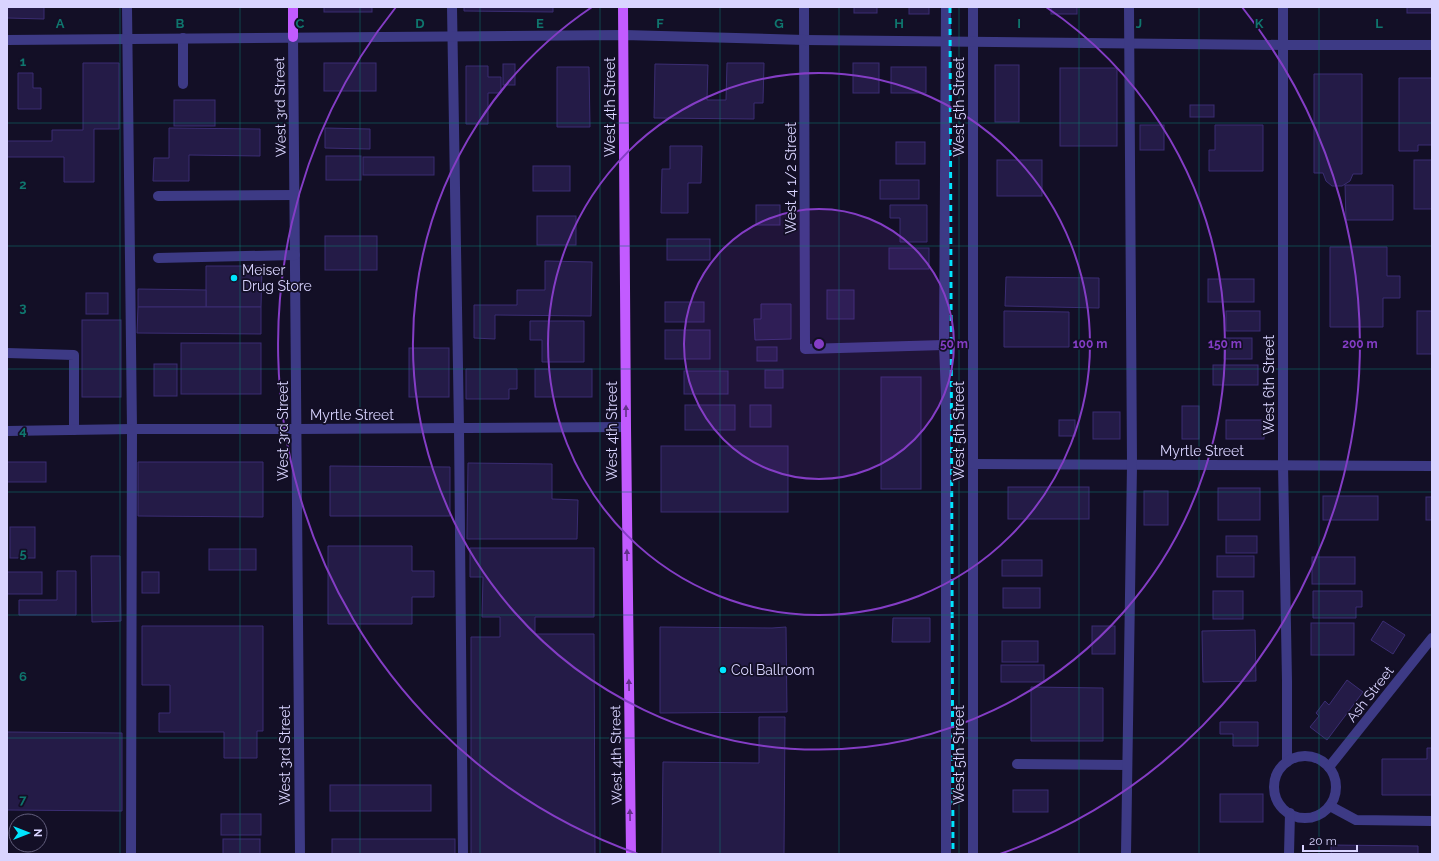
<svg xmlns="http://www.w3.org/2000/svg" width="1439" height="861" font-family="Raleway,sans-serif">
	<rect width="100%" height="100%" fill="#130f26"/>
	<!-- building -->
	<g fill="#241b47" stroke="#3b2d73">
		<polygon points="7,7 44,7 44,19 7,18"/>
		<rect x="324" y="7" width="48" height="5"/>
		<polygon points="464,7 553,7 553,12 464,11"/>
		<rect x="854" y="7" width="23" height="6"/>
		<rect x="909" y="7" width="20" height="7"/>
		<rect x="1051" y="7" width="26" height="7"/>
		<rect x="1407" y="7" width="25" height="6"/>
		<polygon points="83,63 119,63 119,129 94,129 94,182 64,182 64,157 7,157 7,141 52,141 52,130 83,130"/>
		<rect x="324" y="63" width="52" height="28"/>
		<polygon points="727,63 764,63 763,103 754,103 754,119 654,118 655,64 708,65 707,100 726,100"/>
		<rect x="853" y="63" width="26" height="30"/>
		<rect x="503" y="64" width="12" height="21"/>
		<rect x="995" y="65" width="24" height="57"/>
		<polygon points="466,66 488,66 488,77 501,77 501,93 488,93 488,124 466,124"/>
		<polygon points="557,67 589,67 590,127 557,127"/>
		<rect x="891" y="67" width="35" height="26"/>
		<rect x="1060" y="68" width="57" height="78"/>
		<polygon points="18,73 33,73 33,88 41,88 41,109 18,109"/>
		<polygon points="1314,74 1362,74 1362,174 1353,174 1350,181 1342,186 1332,186 1326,181 1323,173 1314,173"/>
		<polygon points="1399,78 1432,78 1432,145 1418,145 1418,151 1399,151"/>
		<rect x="174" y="100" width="41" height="26"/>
		<rect x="1190" y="105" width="24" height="12"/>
		<rect x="1140" y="125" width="24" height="25"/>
		<polygon points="1215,125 1263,125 1263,171 1209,171 1209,150 1215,150"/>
		<polygon points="169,128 260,129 260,156 189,155 189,181 153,181 154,158 169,158"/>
		<polygon points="325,128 370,129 370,149 325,148"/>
		<rect x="896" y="142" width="29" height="22"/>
		<polygon points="670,146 702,146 701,183 688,183 688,213 661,213 662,169 670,169"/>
		<rect x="326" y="156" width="35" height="24"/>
		<rect x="363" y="157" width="71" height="18"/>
		<rect x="997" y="160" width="45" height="36"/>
		<rect x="1414" y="160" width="18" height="49"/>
		<rect x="533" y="166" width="37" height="25"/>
		<rect x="880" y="180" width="39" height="19"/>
		<polygon points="1345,185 1393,185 1393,220 1346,220"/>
		<rect x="756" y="205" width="24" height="20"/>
		<polygon points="890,205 927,205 927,242 900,242 900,218 890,218"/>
		<rect x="537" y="216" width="39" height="29"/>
		<rect x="325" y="236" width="52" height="34"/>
		<rect x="667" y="239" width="43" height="21"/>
		<polygon points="1330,247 1387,247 1387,276 1400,276 1400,298 1383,298 1383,327 1330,327"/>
		<rect x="889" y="248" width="40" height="21"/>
		<polygon points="545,261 592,262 591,316 495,315 495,339 474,338 474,305 517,305 517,290 545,290"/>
		<polygon points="206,266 262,266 261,307 206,307"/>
		<polygon points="1006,277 1099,278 1099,308 1005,306"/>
		<rect x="1208" y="279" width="46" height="23"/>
		<polygon points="138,289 206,290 206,307 138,307"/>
		<rect x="827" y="290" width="27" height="29"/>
		<rect x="86" y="293" width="22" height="21"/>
		<rect x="665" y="302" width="39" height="20"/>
		<polygon points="761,304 791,304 791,339 755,340 754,319 761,319"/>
		<polygon points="138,307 261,307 261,334 137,333"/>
		<polygon points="1004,311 1069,312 1069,347 1004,347"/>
		<rect x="1226" y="311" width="34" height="20"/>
		<rect x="1417" y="311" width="15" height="43"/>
		<rect x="82" y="320" width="39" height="77"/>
		<polygon points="530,321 584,321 584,362 542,362 542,340 530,340"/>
		<rect x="665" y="330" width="45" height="29"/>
		<rect x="1224" y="338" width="28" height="21"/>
		<rect x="181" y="343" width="80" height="51"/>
		<rect x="757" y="347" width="20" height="14"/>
		<rect x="409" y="348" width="40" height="49"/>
		<rect x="154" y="364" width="23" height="32"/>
		<rect x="1213" y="365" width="45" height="20"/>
		<polygon points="466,369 517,369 517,389 509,389 509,399 466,399"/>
		<rect x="535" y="369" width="57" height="28"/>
		<rect x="765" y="370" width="18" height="18"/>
		<rect x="684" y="371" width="44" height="23"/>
		<rect x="881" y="377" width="40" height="112"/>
		<rect x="685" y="405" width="50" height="25"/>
		<rect x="750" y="405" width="21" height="22"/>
		<rect x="1182" y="406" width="17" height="33"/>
		<rect x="1093" y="412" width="27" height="27"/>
		<rect x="1059" y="420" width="16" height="16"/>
		<rect x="1226" y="420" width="38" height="19"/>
		<rect x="661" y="446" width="127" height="66"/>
		<rect x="7" y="462" width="39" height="20"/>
		<polygon points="138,462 263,462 263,517 138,516"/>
		<polygon points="468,463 552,464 552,499 578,500 577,539 467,539"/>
		<polygon points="330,466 450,467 450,516 330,516"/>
		<rect x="1008" y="487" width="81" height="32"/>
		<rect x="1218" y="488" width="42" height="32"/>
		<rect x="1144" y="491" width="24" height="34"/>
		<rect x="1323" y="496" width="55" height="24"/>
		<rect x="1426" y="497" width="6" height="23"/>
		<rect x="10" y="527" width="25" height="31"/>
		<rect x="1226" y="536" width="31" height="17"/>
		<polygon points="328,546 412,546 412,571 434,571 434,597 412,597 412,624 328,624"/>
		<polygon points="470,548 594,548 594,617 535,617 535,634 594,634 595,854 471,854 471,637 500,637 500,617 482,617 483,577 470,577"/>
		<rect x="209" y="549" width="47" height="21"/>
		<polygon points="91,556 120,556 121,621 92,622"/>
		<rect x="1217" y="556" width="37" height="21"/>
		<rect x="1312" y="557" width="43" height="27"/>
		<rect x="1002" y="560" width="40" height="16"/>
		<polygon points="57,571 76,571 76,615 19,615 19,600 57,600"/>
		<rect x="7" y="572" width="35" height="22"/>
		<rect x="142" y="572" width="17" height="21"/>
		<rect x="1003" y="588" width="37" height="20"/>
		<rect x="1213" y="591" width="30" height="28"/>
		<polygon points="1313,591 1362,591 1362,607 1356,607 1356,618 1313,618"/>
		<polygon points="893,618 930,618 930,642 892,642"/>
		<polygon points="1383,621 1405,635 1393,654 1371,640"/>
		<rect x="1311" y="623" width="43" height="32"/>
		<polygon points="142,626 263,626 263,731 257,731 257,758 224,758 224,732 159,732 159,713 170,713 170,685 142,685"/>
		<rect x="1092" y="626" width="23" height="28"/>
		<polygon points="660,627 772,628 786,627 787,712 660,713"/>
		<polygon points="1255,630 1256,681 1203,682 1202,631"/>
		<rect x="1002" y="641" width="36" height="21"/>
		<rect x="1001" y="665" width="43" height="17"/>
		<polygon points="1347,680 1363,692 1327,740 1310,727 1319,716 1316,713 1325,701 1329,705"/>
		<polygon points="1031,687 1103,688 1103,741 1031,741"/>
		<polygon points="759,717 785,717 784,854 662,854 663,762 759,763"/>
		<polygon points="1220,722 1258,722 1258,746 1233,746 1233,734 1220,734"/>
		<polygon points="7,732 122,733 122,811 7,810"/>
		<polygon points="1427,748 1432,748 1432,795 1382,795 1382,759 1427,759"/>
		<rect x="330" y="785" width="101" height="26"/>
		<rect x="1013" y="790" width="35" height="22"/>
		<rect x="1220" y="794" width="43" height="28"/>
		<rect x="221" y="814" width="40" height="21"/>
		<rect x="223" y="839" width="37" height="15"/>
		<rect x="332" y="839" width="123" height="15"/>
		<polygon points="1331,845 1418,846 1418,854 1331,854"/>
	</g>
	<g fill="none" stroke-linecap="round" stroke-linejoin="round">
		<!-- minor -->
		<g stroke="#3d3a85" stroke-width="10">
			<polyline points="127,7 132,429 131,854"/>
			<polyline points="452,7 459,428 463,854"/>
			<polyline points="804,7 805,349 944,345"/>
			<polyline points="946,7 944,345 946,395 946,854"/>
			<polyline points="973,7 973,854"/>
			<polyline points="1283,7 1283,465 1287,681 1287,762"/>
			<polyline points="293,37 300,854"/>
			<polyline points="183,38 183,84"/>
			<polyline points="7,40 624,35 805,40 1283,45 1432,45"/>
			<polyline points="158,196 295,195"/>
			<polyline points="158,258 295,255"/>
			<polyline points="7,353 74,355 74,430"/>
			<polyline points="7,431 132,429 297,429 626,427"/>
			<polyline points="973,464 1432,466"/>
			<circle cx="1305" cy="787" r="31"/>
			<polyline points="1017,764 1127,765"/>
			<polyline points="1329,767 1432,638"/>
			<polyline points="1330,806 1356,820 1432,821"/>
			<polyline points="1126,854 1132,465 1129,7"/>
			<polyline points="1289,854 1290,813"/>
		</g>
		<!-- major -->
		<g stroke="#c25bff" stroke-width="10">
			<polyline points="293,7 293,37"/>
			<polyline points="623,7 626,427 631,854"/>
		</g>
		<!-- rail -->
		<polyline stroke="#00e5ff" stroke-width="3" stroke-dasharray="6 5" stroke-linecap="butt" points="950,7 953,854"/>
	</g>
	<!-- one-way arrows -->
	<defs><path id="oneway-solid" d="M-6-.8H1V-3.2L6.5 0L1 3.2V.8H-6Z"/></defs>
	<g fill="#623188">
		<use href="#oneway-solid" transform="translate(626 411) rotate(-90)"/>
		<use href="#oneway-solid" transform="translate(627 555) rotate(-91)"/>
		<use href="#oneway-solid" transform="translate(629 685) rotate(-91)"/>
		<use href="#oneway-solid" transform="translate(630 815) rotate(-91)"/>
	</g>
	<!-- grid -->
	<path fill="none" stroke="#0f766e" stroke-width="1" stroke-opacity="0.55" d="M120 7V854M240 7V854M360 7V854M480 7V854M600 7V854M720 7V854M839 7V854M959 7V854M1079 7V854M1199 7V854M1319 7V854M7 123H1432M7 246H1432M7 369H1432M7 492H1432M7 615H1432M7 738H1432"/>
	<!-- distance rings -->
	<circle cx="819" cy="344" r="135" fill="#843dc5" fill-opacity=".12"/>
	<g fill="none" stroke="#843dc5" stroke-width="2">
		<circle cx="819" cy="344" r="135"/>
		<circle cx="819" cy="344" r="271"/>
		<path d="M1046 7A406 406 0 1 1 592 7"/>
		<path d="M638 854A541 541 0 0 1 396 7M1242 7A541 541 0 0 1 1000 854"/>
	</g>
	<!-- markers -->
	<g fill="#00e5ff" stroke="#130f26" stroke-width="1.5">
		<circle cx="234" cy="278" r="4"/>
		<circle cx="723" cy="670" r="4"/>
	</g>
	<g text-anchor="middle" stroke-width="3.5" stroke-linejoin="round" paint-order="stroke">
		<!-- street labels -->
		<g font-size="14" fill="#d9d4ff" stroke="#130f26">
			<text transform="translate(280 107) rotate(-91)" y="5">West 3rd Street</text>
			<text transform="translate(610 107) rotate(-90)" y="5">West 4th Street</text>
			<text transform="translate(959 107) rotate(-90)" y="5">West 5th Street</text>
			<text transform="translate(791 178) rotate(-90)" y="5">West 4 1/2 Street</text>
			<text transform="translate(1269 385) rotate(-90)" y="5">West 6th Street</text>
			<text x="352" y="420">Myrtle Street</text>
			<text transform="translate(283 431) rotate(-90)" y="5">West 3rd Street</text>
			<text transform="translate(612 431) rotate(-90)" y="5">West 4th Street</text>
			<text transform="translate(959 431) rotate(-90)" y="5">West 5th Street</text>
			<text x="1202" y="456">Myrtle Street</text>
			<text transform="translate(1370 694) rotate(-52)" y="5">Ash Street</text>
			<text transform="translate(285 755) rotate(-90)" y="5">West 3rd Street</text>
			<text transform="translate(616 755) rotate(-91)" y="5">West 4th Street</text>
			<text transform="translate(959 755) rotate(-90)" y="5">West 5th Street</text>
		</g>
		<!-- poi labels -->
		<g font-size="14" fill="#d9d4ff" stroke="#130f26" text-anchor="start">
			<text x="242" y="275">Meiser<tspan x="242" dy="16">Drug Store</tspan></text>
			<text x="731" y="675">Col Ballroom</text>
		</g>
	</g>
	<g font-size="13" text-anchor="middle" font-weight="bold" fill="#0f766e" stroke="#130f26" stroke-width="3.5" stroke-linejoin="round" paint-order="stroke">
		<text x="60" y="28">A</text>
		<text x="180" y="28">B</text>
		<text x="300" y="28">C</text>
		<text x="420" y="28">D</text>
		<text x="540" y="28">E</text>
		<text x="660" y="28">F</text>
		<text x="779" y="28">G</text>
		<text x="899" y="28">H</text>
		<text x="1019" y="28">I</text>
		<text x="1139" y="28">J</text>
		<text x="1259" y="28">K</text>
		<text x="1379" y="28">L</text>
		<text x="23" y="66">1</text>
		<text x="23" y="189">2</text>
		<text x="23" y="312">3</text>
		<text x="23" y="435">4</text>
		<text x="23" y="558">5</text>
		<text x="23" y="681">6</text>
		<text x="23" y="804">7</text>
	</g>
	<circle cx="819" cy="344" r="6" fill="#843dc5" stroke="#130f26" stroke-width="2"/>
	<g font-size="12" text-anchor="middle" font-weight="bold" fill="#843dc5" stroke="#130f26" stroke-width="3.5" stroke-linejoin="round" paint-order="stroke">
		<text x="954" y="348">50 m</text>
		<text x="1090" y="348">100 m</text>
		<text x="1225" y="348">150 m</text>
		<text x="1360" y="348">200 m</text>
	</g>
	<!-- border -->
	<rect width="1439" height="861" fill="none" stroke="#d9d4ff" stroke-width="16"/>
	<!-- north arrow -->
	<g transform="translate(28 833) rotate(90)"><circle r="19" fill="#130f26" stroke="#625e7d"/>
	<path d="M0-3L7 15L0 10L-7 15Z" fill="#00e5ff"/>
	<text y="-6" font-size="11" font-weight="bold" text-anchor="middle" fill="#d9d4ff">N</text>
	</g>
	<!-- scale -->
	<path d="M1303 845v6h54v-6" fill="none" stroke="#d9d4ff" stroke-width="2"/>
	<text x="1309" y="845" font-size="12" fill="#d9d4ff" stroke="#130f26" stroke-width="3" paint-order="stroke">20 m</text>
</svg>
